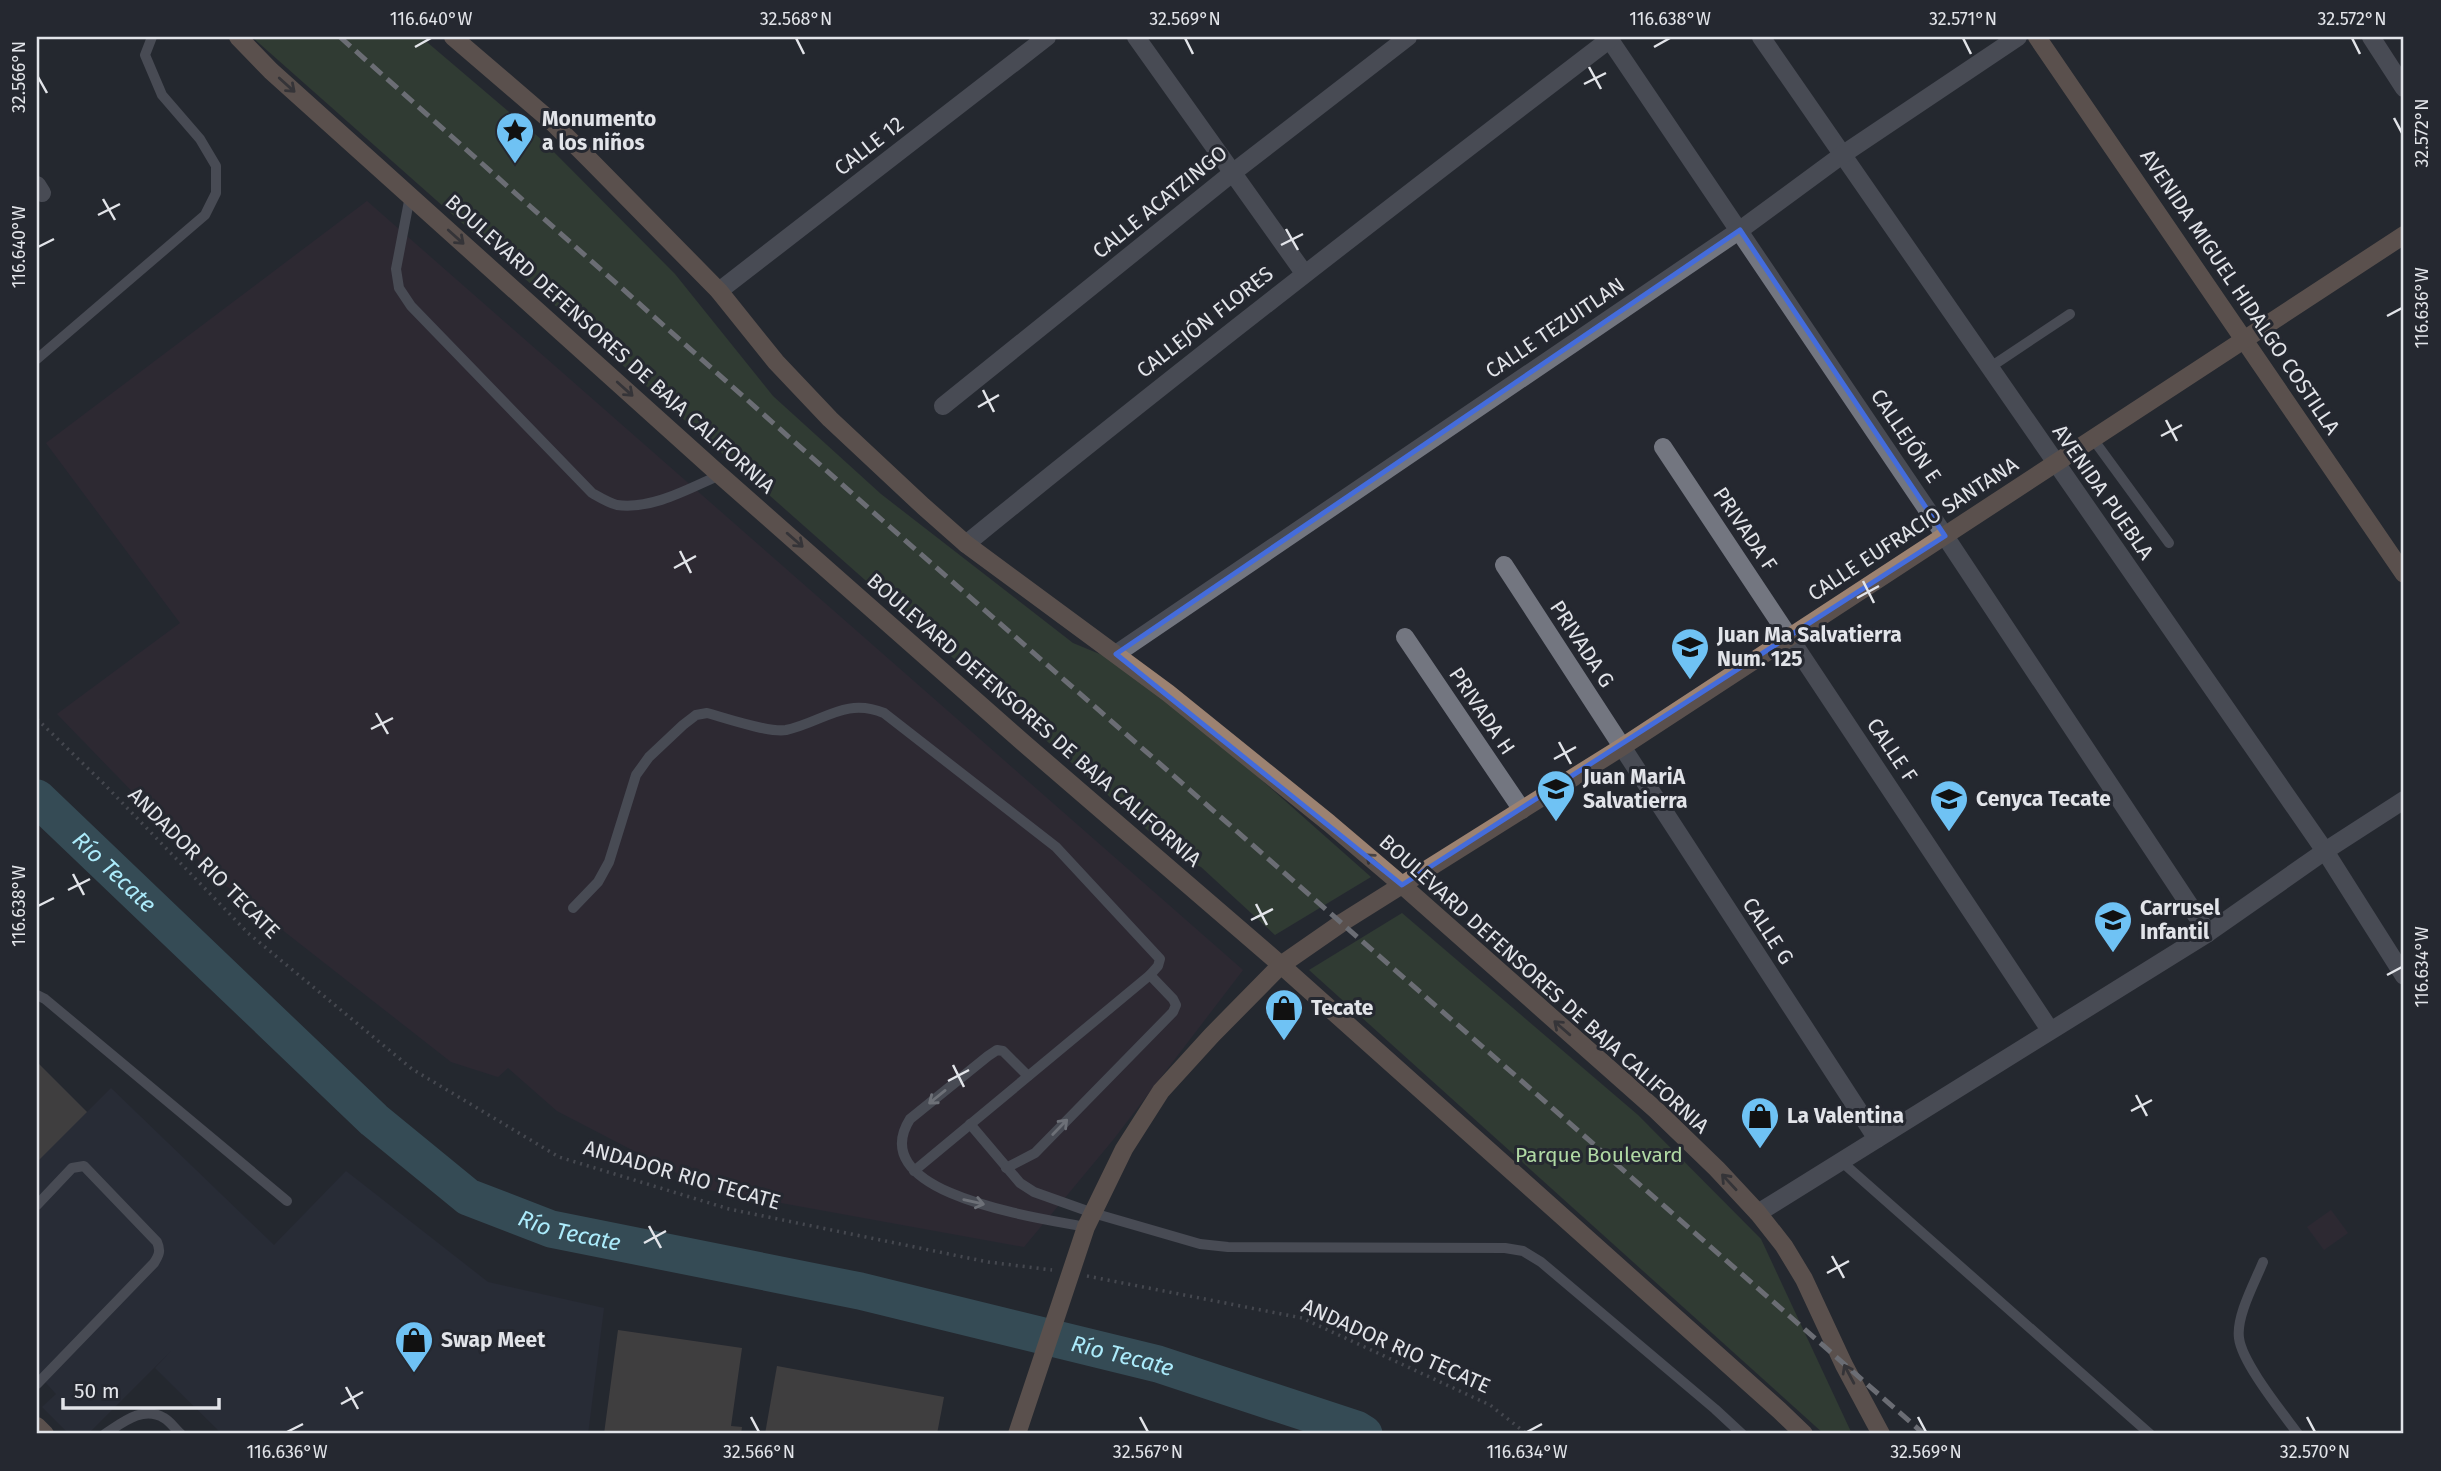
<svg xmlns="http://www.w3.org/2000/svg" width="2441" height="1471" font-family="'Fira Sans',sans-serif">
	<rect width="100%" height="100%" fill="#252830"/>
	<!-- built -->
	<polygon fill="#2d313f" points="37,1062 87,1112 111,1088 274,1245 346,1171 488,1282 604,1308 588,1434 222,1434 155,1368 171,1351 88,1434 69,1434 42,1407 56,1394 37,1373"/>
	<!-- industrial -->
	<g fill="#382a37">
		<polygon points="367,201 1243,970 1113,1140 1024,1247 709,1190 557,1111 508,1068 498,1077 451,1062 216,878 57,714 180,623 46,443"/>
		<polygon points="2331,1210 2348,1233 2324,1250 2307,1227"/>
	</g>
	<!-- green -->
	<g fill="#3e5238">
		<polygon points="252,37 421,37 542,140 675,274 773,396 881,494 1073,643 1136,669 1371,877 1275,935 1201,867 1180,859"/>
		<polygon points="1402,913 1638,1115 1761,1239 1852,1434 1824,1434 1309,970"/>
	</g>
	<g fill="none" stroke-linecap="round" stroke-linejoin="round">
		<!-- river -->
		<path stroke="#497783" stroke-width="37" id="s1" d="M37 798 374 1120 468 1197 551 1229 860 1291 1158 1364 1356 1429 1364 1434"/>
	</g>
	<!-- building -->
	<g fill="#615952">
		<polygon points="37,1062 87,1112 37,1162"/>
		<polygon points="618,1330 742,1348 731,1426 742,1427 741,1434 604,1434"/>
		<polygon points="777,1366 944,1397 937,1434 765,1434"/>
	</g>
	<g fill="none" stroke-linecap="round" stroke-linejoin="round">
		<!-- path -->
		<g stroke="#6e7077" stroke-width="3.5" stroke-dasharray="2 5" stroke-linecap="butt">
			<polyline points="37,719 104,784 248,933 412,1069 559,1157 729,1209 988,1262 1052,1270"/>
			<polyline points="1087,1276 1302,1318 1490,1405 1527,1434"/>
		</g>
		<!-- lane -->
		<g stroke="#737680" stroke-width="10">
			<path d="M410 196 396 269 399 288 411 306 592 493C599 497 609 503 617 505 652 510 690 488 720 475"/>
			<polyline points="37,359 205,215 216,193 216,166 200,139 162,95 145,55 152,37"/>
			<polyline points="1989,368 2070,314"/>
			<polyline points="2093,439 2169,543"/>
			<path d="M573 908 598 882 609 862 636 775 649 757 683 725 696 715 707 713C725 718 769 733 786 730 823 722 845 697 884 713L1056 847 1160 959 1158 966 1150 975 914 1171"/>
			<polyline points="37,995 45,999 287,1201"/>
			<path d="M1028 1076 1003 1051 997 1050 988 1056 910 1119C862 1195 1042 1218 1086 1227"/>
			<polyline points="970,1124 1020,1183 1034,1192 1093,1213 1200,1244 1228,1247 1505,1248 1523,1251 1541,1262 1715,1409 1742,1434"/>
			<polyline points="1842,1162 2150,1434"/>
			<polyline points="1006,1168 1035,1153 1173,1012 1176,1005 1173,999 1150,975"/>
			<path d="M37 1205 72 1168 84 1166 157 1242C161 1251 159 1255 154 1263L37 1384"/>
			<path d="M2263 1262C2255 1282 2236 1316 2239 1338 2242 1363 2282 1412 2298 1434"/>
			<path d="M105 1434C122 1423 143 1405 164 1418 170 1421 175 1429 181 1434"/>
		</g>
		<!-- street -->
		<g stroke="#737680" stroke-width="18">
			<polyline points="1136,37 1304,273"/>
			<polyline points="1608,37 1945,536 2208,933"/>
			<polyline points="1761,37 2325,851 2404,976"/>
			<polyline points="2371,37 2404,88"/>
			<polyline points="37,185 42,193"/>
			<polyline points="719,291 1047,37"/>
			<polyline points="943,406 1231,174 1408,37"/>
			<polyline points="1663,447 2050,1030"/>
			<path d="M966 544C1178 371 1393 205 1610 39"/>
			<polyline points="1504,565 1877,1139"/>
			<polyline points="1405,637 1522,810"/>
			<polyline points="1116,654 1740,230 1842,155 2018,37"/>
			<polyline points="1758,1213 2208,933 2325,851 2404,800"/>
		</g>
		<!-- secondary -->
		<g stroke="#9c8271" stroke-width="18">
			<polyline points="238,37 271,71 720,475 1026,745 1281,965 1779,1410 1804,1434"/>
			<polyline points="453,37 552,122 592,162 719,291 776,362 830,419 923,506 966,544 1168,693 1329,823 1402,885 1656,1110 1717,1169 1758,1213 1784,1246 1804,1279 1844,1365 1881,1434"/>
			<polyline points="2037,37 2404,574"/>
			<polyline points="37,1426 45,1434"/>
			<polyline points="1017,1434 1086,1227 1124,1149 1161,1091 1212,1035 1281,965 1343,922 1622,747 2404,235"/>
		</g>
		<!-- rail -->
		<polyline stroke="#c0c2c8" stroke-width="5" stroke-dasharray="14 7" stroke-linecap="butt" points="340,37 882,520 1924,1434"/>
	</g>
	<!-- one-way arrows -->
	<defs><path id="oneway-shaft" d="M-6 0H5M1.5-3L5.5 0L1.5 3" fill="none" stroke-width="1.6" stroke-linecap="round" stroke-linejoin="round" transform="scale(1.75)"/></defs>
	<g stroke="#494344">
		<use href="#oneway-shaft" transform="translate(287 85) rotate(42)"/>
		<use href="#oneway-shaft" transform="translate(456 237) rotate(42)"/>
		<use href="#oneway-shaft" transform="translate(625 389) rotate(42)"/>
		<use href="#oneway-shaft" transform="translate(795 540) rotate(41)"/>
		<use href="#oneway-shaft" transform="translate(1374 861) rotate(-140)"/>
		<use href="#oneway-shaft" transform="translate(1562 1028) rotate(-139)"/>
		<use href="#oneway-shaft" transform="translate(1729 1182) rotate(-133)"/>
		<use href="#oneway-shaft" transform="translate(1849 1374) rotate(-118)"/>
	</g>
	<g stroke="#c6c8cf">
		<use href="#oneway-shaft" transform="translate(937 1097) rotate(141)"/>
		<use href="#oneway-shaft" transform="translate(1060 1127) rotate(-46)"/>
		<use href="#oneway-shaft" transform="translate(974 1202) rotate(13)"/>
	</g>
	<!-- marked area -->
	<path d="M0 0H2441V1471H0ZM1740 230 1945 536 1402 885 1116 654Z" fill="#252830" fill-opacity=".55" fill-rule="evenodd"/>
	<path fill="none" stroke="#446cdb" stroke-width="5" stroke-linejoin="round" d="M1740 230 1945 536 1402 885 1116 654Z"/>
	<!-- ticks -->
	<path fill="none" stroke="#e2e4e9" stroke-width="2.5" d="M796 38 804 54M1185 38 1193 54M1963 38 1971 54M2352 38 2360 54M415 47 431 38M1654 47 1670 38M1589 67 1601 89M38 77 47 93M1584 84 1606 73M2394 118 2402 133M103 199 115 220M98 215 120 204M1286 229 1298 250M1281 245 1303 234M38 247 54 239M2387 316 2402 308M983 390 994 412M978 407 999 395M2166 420 2177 441M2161 436 2182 425M680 551 691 573M674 568 696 556M1863 581 1874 603M1857 598 1879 586M376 713 388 734M371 729 393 718M1559 742 1571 764M1554 759 1576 747M73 874 84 895M68 890 90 879M1256 904 1267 925M38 906 54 898M1251 920 1273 909M2387 975 2402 967M953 1065 964 1087M948 1081 969 1070M2136 1095 2147 1116M2131 1111 2152 1100M649 1226 661 1248M644 1243 666 1231M1832 1256 1844 1278M1827 1273 1849 1261M346 1387 358 1409M341 1404 363 1392M751 1417 759 1432M1140 1417 1148 1432M1918 1417 1926 1432M2307 1417 2315 1432M287 1432 303 1424M1527 1432 1542 1424"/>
	<!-- icons -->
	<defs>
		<symbol id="sight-pin" viewBox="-11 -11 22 30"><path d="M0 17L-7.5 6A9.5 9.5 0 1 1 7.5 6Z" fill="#6fc2f4" stroke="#252830"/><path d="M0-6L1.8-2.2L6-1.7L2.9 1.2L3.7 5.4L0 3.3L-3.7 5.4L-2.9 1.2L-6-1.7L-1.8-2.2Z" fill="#111"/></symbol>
		<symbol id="school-pin" viewBox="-11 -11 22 30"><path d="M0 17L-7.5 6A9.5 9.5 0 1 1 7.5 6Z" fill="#6fc2f4" stroke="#252830"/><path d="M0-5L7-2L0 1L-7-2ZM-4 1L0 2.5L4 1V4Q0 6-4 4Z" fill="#111"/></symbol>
		<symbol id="university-pin" viewBox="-11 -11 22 30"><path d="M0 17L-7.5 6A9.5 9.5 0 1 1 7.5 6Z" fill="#6fc2f4" stroke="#252830"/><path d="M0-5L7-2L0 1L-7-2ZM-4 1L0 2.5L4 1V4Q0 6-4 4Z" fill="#111"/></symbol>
		<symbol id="shop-pin" viewBox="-11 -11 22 30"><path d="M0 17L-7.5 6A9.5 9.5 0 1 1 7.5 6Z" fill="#6fc2f4" stroke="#252830"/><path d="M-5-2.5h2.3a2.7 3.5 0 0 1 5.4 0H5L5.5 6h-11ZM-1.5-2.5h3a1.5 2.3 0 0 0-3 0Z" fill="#111"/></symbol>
	</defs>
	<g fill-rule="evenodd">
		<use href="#sight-pin" x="493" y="109" width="44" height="60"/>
		<use href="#school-pin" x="1668" y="625" width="44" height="60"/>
		<use href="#school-pin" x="1534" y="767" width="44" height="60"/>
		<use href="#university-pin" x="1927" y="777" width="44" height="60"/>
		<use href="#school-pin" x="2091" y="898" width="44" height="60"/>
		<use href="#shop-pin" x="1262" y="986" width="44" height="60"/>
		<use href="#shop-pin" x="1738" y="1094" width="44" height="60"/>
		<use href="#shop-pin" x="392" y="1318" width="44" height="60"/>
	</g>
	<g text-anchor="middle" stroke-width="6" stroke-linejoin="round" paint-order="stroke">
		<!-- poi labels -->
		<g font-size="21" font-weight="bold" fill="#e2e4e9" stroke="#252830" text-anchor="start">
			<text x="542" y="126">Monumento<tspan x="542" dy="24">a los niños</tspan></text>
			<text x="1717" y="642">Juan Ma Salvatierra<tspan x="1717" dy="24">Num. 125</tspan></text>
			<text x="1583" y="784">Juan MariA<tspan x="1583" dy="24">Salvatierra</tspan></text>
			<text x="1976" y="806">Cenyca Tecate</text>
			<text x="2140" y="915">Carrusel<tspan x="2140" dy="24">Infantil</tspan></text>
			<text x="1311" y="1015">Tecate</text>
			<text x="1787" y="1123">La Valentina</text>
			<text x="441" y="1347">Swap Meet</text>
		</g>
		<!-- street labels -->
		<g font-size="21" fill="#e2e4e9" stroke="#252830">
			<text transform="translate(869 146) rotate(-38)" y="7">CALLE 12</text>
			<text transform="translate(1160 202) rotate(-39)" y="7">CALLE ACATZINGO</text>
			<text transform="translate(2240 292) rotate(56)" y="7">AVENIDA MIGUEL HIDALGO COSTILLA</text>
			<text transform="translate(1205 322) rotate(-38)" y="7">CALLEJÓN FLORES</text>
			<text transform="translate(1555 328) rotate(-34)" y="7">CALLE TEZUITLAN</text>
			<text transform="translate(610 344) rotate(42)" y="7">BOULEVARD DEFENSORES DE BAJA CALIFORNIA</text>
			<text transform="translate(1906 436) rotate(56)" y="7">CALLEJÓN E</text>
			<text transform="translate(2103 492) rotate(55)" y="7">AVENIDA PUEBLA</text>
			<text transform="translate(1745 529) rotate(56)" y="7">PRIVADA F</text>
			<text transform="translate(1913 529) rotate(-33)" y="7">CALLE EUFRACIO SANTANA</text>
			<text transform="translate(1582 644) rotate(57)" y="7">PRIVADA G</text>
			<text transform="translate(1482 711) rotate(56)" y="7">PRIVADA H</text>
			<text transform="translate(1034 720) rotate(41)" y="7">BOULEVARD DEFENSORES DE BAJA CALIFORNIA</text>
			<text transform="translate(1892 750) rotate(56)" y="7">CALLE F</text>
			<text transform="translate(204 863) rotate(45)" y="7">ANDADOR RIO TECATE</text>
			<text transform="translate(1768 931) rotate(57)" y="7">CALLE G</text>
			<text transform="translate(1544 984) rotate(42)" y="7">BOULEVARD DEFENSORES DE BAJA CALIFORNIA</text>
			<text transform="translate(682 1175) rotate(16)" y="7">ANDADOR RIO TECATE</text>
			<text transform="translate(1396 1346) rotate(24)" y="7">ANDADOR RIO TECATE</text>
		</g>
		<!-- park labels -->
		<g font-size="21" fill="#b0d9a4" stroke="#252830">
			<text x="1599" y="1162">Parque Boulevard</text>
		</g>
		<!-- water labels -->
		<g font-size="23" font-style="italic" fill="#acebfb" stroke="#252830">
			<text dy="8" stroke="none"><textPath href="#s1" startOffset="107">Río Tecate</textPath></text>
			<text dy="8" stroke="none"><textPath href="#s1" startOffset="695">Río Tecate</textPath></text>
			<text dy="8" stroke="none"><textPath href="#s1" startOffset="1262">Río Tecate</textPath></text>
		</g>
	</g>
	<!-- border -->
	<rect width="2441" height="1471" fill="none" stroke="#252830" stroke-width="77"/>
	<!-- scale -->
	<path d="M63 1398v10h156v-10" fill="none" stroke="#e2e4e9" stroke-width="3.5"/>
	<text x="74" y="1398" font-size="21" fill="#e2e4e9" stroke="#252830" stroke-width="5" paint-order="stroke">50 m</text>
	<rect x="38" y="38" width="2364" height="1394" fill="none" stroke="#e2e4e9" stroke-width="2.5"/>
	<g font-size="18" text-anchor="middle" fill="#e2e4e9">
		<text x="431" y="25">116.640°W</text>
		<text x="796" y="25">32.568°N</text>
		<text x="1185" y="25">32.569°N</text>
		<text x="1670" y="25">116.638°W</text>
		<text x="1963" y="25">32.571°N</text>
		<text x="2352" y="25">32.572°N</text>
		<text transform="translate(19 77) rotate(-90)" y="6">32.566°N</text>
		<text transform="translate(2422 133) rotate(-90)" y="6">32.572°N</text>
		<text transform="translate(19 247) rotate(-90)" y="6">116.640°W</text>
		<text transform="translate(2422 308) rotate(-90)" y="6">116.636°W</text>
		<text transform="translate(19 906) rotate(-90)" y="6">116.638°W</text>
		<text transform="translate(2422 967) rotate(-90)" y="6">116.634°W</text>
		<text x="287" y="1458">116.636°W</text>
		<text x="759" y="1458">32.566°N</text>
		<text x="1148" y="1458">32.567°N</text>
		<text x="1527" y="1458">116.634°W</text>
		<text x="1926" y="1458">32.569°N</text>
		<text x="2315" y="1458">32.570°N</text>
	</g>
</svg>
